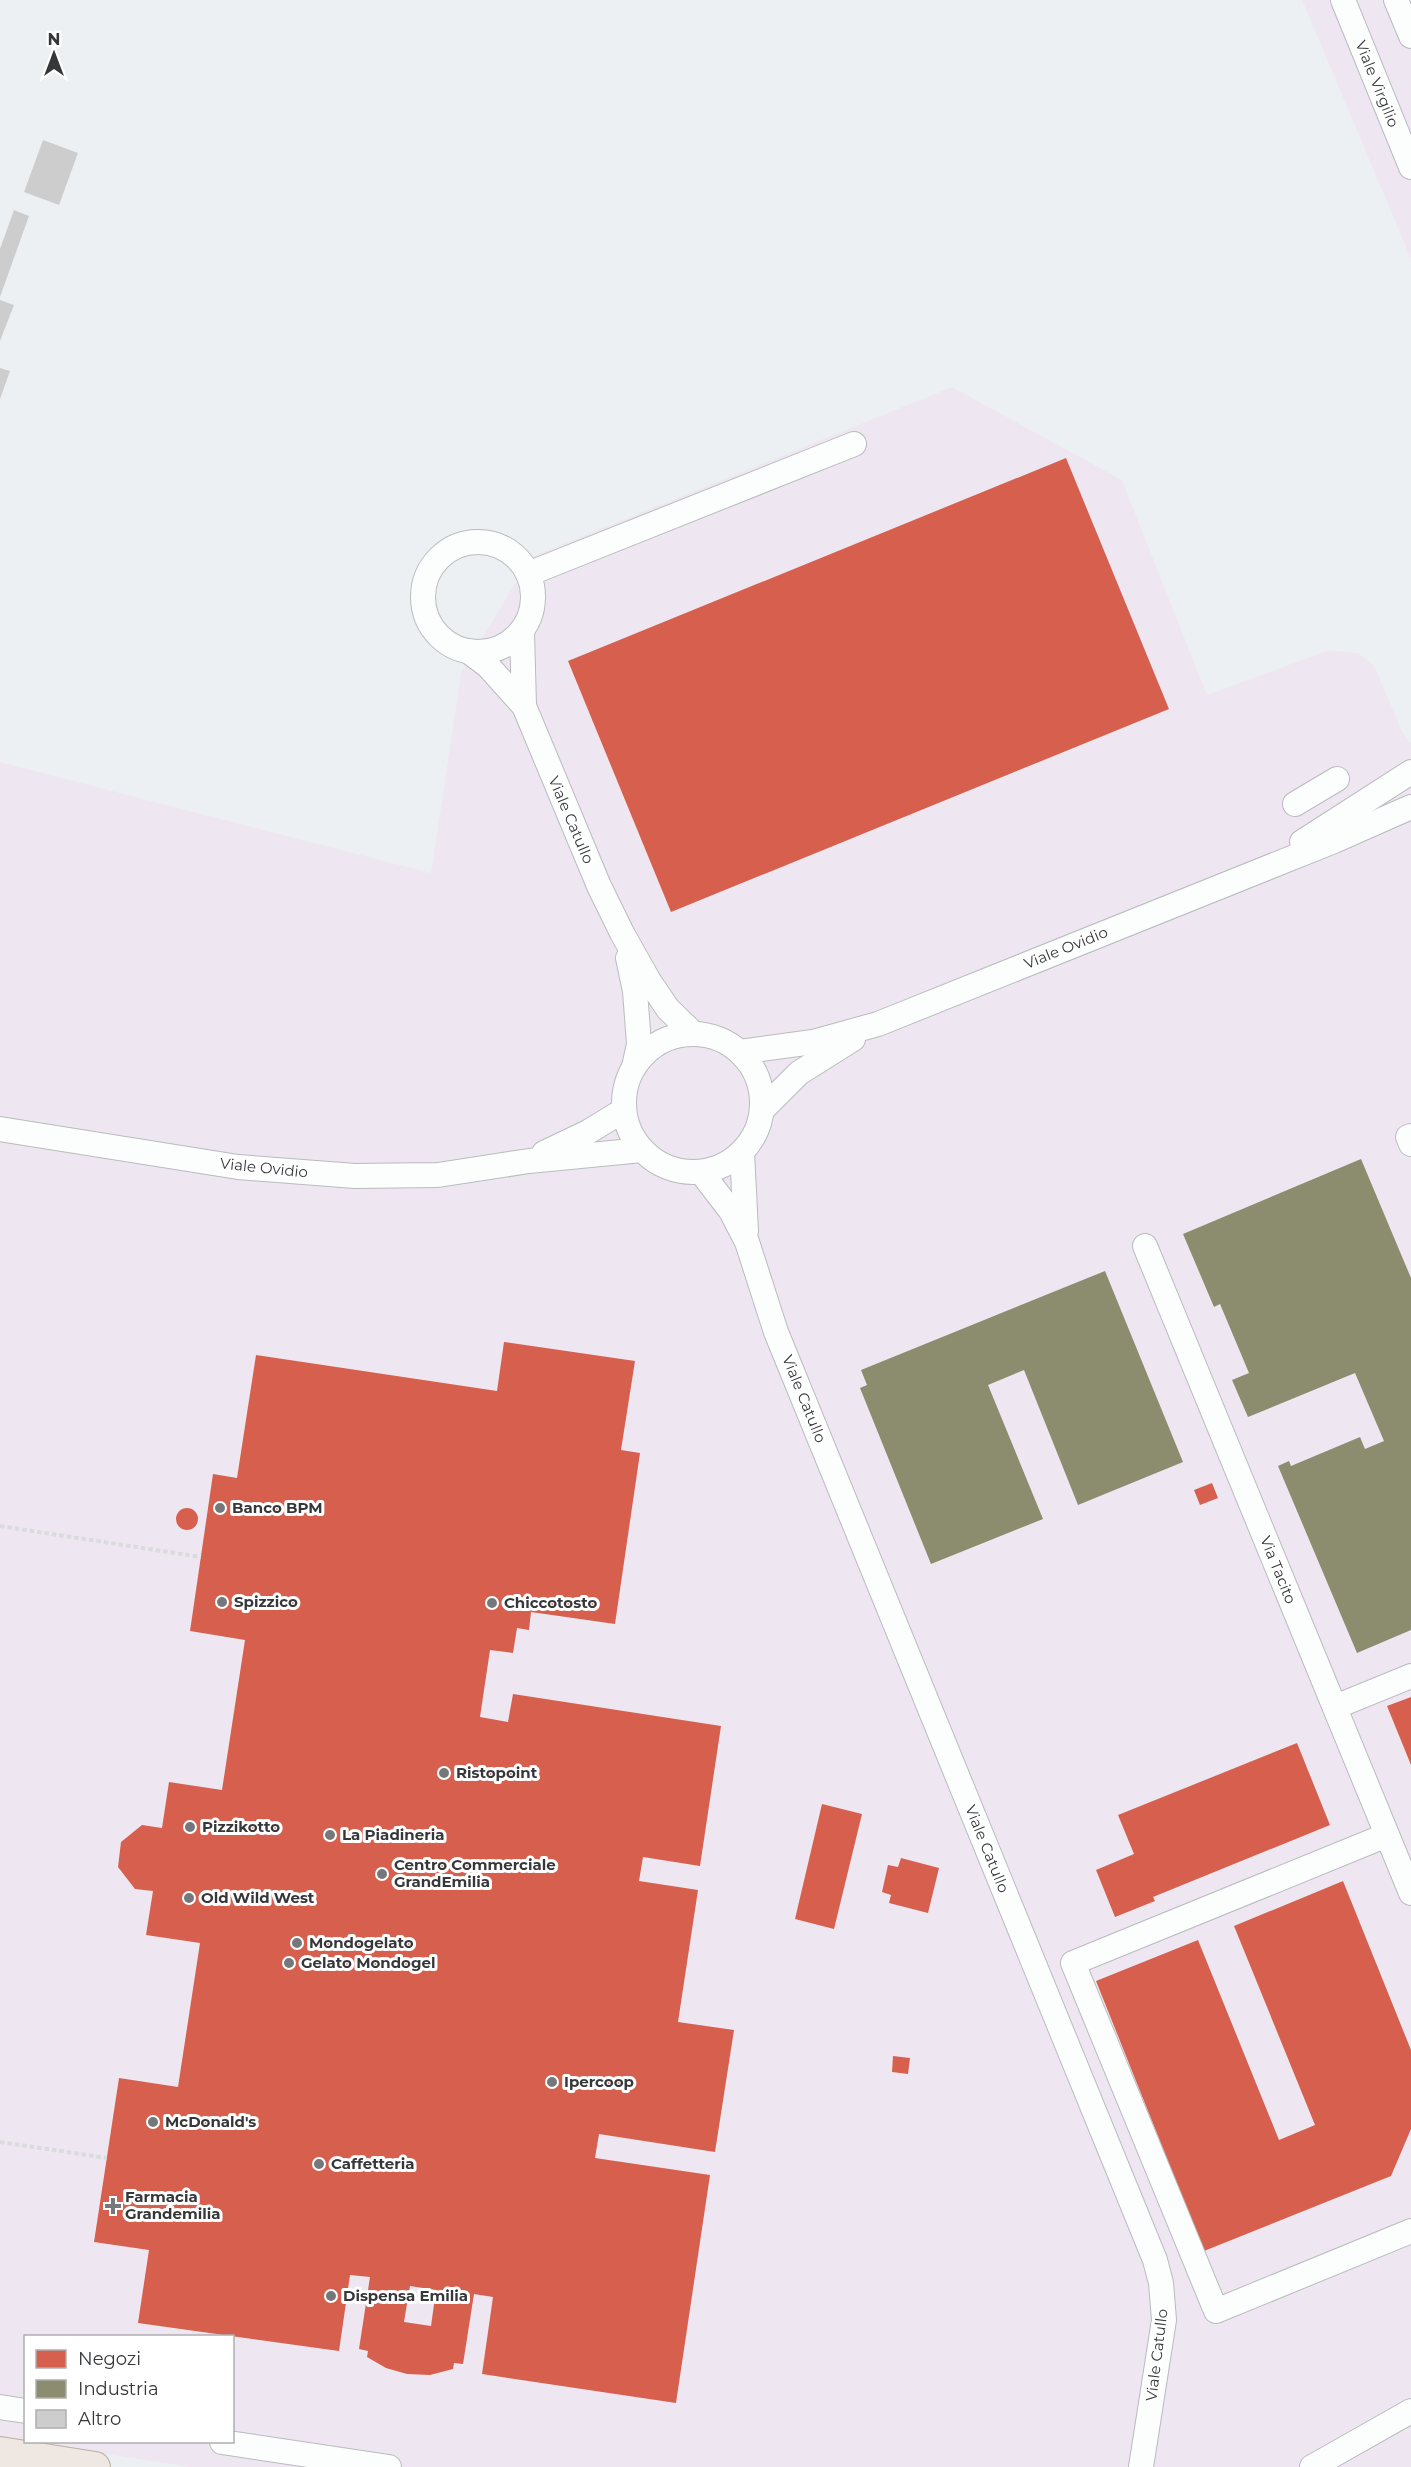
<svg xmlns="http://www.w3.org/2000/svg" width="1411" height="2467" font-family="Montserrat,sans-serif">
	<rect width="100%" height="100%" fill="#edf0f3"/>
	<!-- commercial -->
	<g fill="#eee7f2">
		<polygon points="1302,0 1411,0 1411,259"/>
		<polygon points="952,387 1122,480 1207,695 1329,650 1358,653 1374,665 1401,729 1411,744 1411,2467 190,2467 29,2442 232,2442 232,2336 26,2336 25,2441 0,2437 0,762 431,873 461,673 531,557"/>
	</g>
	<!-- shops -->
	<g fill="#d6604d" fill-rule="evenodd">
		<polygon points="1066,458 1169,709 671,912 568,661"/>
		<path d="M504 1342 635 1361 621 1450 640 1453 615 1624 531 1612 529 1630 517 1628 513 1653 490 1650 480 1717 508 1722 513 1694 721 1726 700 1866 643 1857 639 1881 698 1890 678 2022 734 2030 715 2152 599 2134 595 2158 710 2175 676 2403 482 2374 493 2297 474 2294 463 2364 454 2363 453 2369 430 2375 407 2374 386 2368 367 2357 368 2351 359 2349 370 2277 350 2275 339 2351 138 2323 149 2250 94 2242 119 2078 178 2087 200 1943 146 1935 153 1891 135 1889 118 1867 121 1842 142 1825 162 1828 169 1782 222 1790 245 1640 190 1631 213 1474 237 1478 256 1355 497 1391ZM410 2286 436 2290 431 2326 404 2322Z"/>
		<polygon points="1212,1483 1218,1498 1200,1505 1194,1490"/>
		<circle cx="187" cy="1519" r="11"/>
		<polygon points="1411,1697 1411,1765 1387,1706"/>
		<polygon points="1297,1743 1330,1825 1153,1897 1155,1901 1115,1917 1096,1870 1134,1854 1118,1815"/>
		<polygon points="822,1804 862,1814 834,1929 795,1919"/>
		<polygon points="901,1858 939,1868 928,1913 889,1903 891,1895 882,1892 888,1865 898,1867"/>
		<polygon points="1343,1881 1411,2050 1411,2129 1391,2176 1204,2251 1096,1981 1198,1940 1279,2140 1315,2125 1234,1926"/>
		<polygon points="893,2056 910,2058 908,2074 892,2072"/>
	</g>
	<!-- industry -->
	<g fill="#8c8c6e">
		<polygon points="1361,1159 1411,1278 1411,1630 1357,1653 1278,1466 1289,1461 1291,1466 1360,1437 1365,1449 1384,1441 1355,1373 1248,1417 1232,1380 1249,1373 1220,1304 1214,1307 1183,1234"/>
		<polygon points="1105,1271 1183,1462 1078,1505 1024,1370 988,1385 1043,1519 931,1564 860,1388 867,1385 861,1370"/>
	</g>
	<!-- building -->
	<g fill="#cdcdcd">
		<polygon points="43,140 78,153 59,205 24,192"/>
		<polygon points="14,210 29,216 0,297 0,249"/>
		<polygon points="0,300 14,305 0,341"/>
		<polygon points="0,368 10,371 0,399"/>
	</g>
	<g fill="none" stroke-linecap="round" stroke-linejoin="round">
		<defs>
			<g id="minor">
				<polyline points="1343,0 1411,167"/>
				<polyline points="1396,0 1411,36"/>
				<circle cx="478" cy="597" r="55"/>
				<polyline points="528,574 854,444"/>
				<polyline points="468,651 488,666 524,706 522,631"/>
				<polyline points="524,706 599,886 622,933 649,981 668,1009 694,1034"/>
				<polyline points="1295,804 1337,779"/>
				<polyline points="1302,842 1411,772"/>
				<polyline points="628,958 635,991 639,1044 634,1067"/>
				<circle cx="693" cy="1103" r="69"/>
				<polyline points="740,1052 813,1042 878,1024 1334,841 1411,807"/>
				<polyline points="762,1110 799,1073 853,1039"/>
				<polyline points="0,1129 238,1167 355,1176 438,1175 529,1161 642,1150"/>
				<polyline points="1411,1136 1408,1137 1411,1144"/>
				<polyline points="742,1152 746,1231"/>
				<polyline points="544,1153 588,1132 624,1110"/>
				<polyline points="701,1172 731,1211 747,1242 776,1332 1155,2260 1161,2283 1164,2320 1141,2467"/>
				<polyline points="1145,1246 1411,1893"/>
				<polyline points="1335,1707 1411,1676"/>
				<polyline points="1387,1835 1073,1963 1216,2311 1411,2231"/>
				<polyline points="0,2407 26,2411"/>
				<polyline points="222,2442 389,2467"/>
				<polyline points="1312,2467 1411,2411"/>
			</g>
			<polyline id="major" points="0,2452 95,2467"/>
		</defs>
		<!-- minor casing -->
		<use href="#minor" stroke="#b9bbbe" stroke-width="26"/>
		<!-- major casing -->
		<use href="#major" stroke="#b9afa3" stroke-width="32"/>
		<!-- path -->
		<g stroke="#d9dbdc" stroke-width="4" stroke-dasharray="4.5 3" stroke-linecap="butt">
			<polyline points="0,1526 201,1557"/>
			<polyline points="0,2142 107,2158"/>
		</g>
		<!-- minor -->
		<use href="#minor" stroke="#fcfdfd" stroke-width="24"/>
		<!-- major -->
		<use href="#major" stroke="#efe8e2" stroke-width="30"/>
	</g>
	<!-- markers -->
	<g fill="#75787a" stroke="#fff" stroke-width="2">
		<circle cx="220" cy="1508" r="6"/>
		<circle cx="222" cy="1602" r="6"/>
		<circle cx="492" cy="1603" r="6"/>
		<circle cx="444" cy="1773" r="6"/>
		<circle cx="190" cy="1827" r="6"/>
		<circle cx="330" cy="1835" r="6"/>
		<circle cx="382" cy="1874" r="6"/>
		<circle cx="189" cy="1898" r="6"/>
		<circle cx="297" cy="1943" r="6"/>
		<circle cx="289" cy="1963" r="6"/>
		<circle cx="552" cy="2082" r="6"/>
		<circle cx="153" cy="2122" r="6"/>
		<circle cx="319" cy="2164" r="6"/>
		<path d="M110 2197h6v6h6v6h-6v6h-6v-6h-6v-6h6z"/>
		<circle cx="331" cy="2296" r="6"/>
	</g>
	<g text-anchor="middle" stroke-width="6" stroke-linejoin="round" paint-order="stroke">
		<!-- street labels -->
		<g font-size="15" fill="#353739" stroke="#fff">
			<text transform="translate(1377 84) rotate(68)" y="5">Viale Virgilio</text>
			<text transform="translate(571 820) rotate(67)" y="5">Viale Catullo</text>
			<text transform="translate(1066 948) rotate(-22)" y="5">Viale Ovidio</text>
			<text transform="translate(264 1168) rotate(6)" y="5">Viale Ovidio</text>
			<text transform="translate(804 1399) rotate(68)" y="5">Viale Catullo</text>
			<text transform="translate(1278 1570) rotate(68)" y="5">Via Tacito</text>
			<text transform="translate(987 1849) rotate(68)" y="5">Viale Catullo</text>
			<text transform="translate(1157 2355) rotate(-83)" y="5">Viale Catullo</text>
		</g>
		<!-- poi labels -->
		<g font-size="15" font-weight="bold" fill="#353739" stroke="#fff" text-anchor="start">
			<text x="232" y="1513">Banco BPM</text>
			<text x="234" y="1607">Spizzico</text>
			<text x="504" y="1608">Chiccotosto</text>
			<text x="456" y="1778">Ristopoint</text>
			<text x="202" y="1832">Pizzikotto</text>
			<text x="342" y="1840">La Piadineria</text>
			<text x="394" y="1870">Centro Commerciale<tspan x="394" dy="17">GrandEmilia</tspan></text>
			<text x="201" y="1903">Old Wild West</text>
			<text x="309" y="1948">Mondogelato</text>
			<text x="301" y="1968">Gelato Mondogel</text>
			<text x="564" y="2087">Ipercoop</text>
			<text x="165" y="2127">McDonald's</text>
			<text x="331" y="2169">Caffetteria</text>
			<text x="125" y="2202">Farmacia<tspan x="125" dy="17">Grandemilia</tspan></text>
			<text x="343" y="2301">Dispensa Emilia</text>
		</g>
	</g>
	<!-- legend -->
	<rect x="24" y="2335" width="210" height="108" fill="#ffffff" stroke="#aeafb0" stroke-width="1.5"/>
	<rect x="36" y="2350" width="30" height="18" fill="#d6604d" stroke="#aeafb0" stroke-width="1.5"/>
	<text x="78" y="2365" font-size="18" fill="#353739">Negozi</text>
	<rect x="36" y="2380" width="30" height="18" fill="#8c8c6e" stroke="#aeafb0" stroke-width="1.5"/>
	<text x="78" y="2395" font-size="18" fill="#353739">Industria</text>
	<rect x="36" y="2410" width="30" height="18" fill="#cdcdcd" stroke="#aeafb0" stroke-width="1.5"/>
	<text x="78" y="2425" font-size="18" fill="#353739">Altro</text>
	<!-- north arrow -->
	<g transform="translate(54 54)" stroke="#ffffff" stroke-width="4.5" paint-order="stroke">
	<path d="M0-4.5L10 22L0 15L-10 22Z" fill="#353739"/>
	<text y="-9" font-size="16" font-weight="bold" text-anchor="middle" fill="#353739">N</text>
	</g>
</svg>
